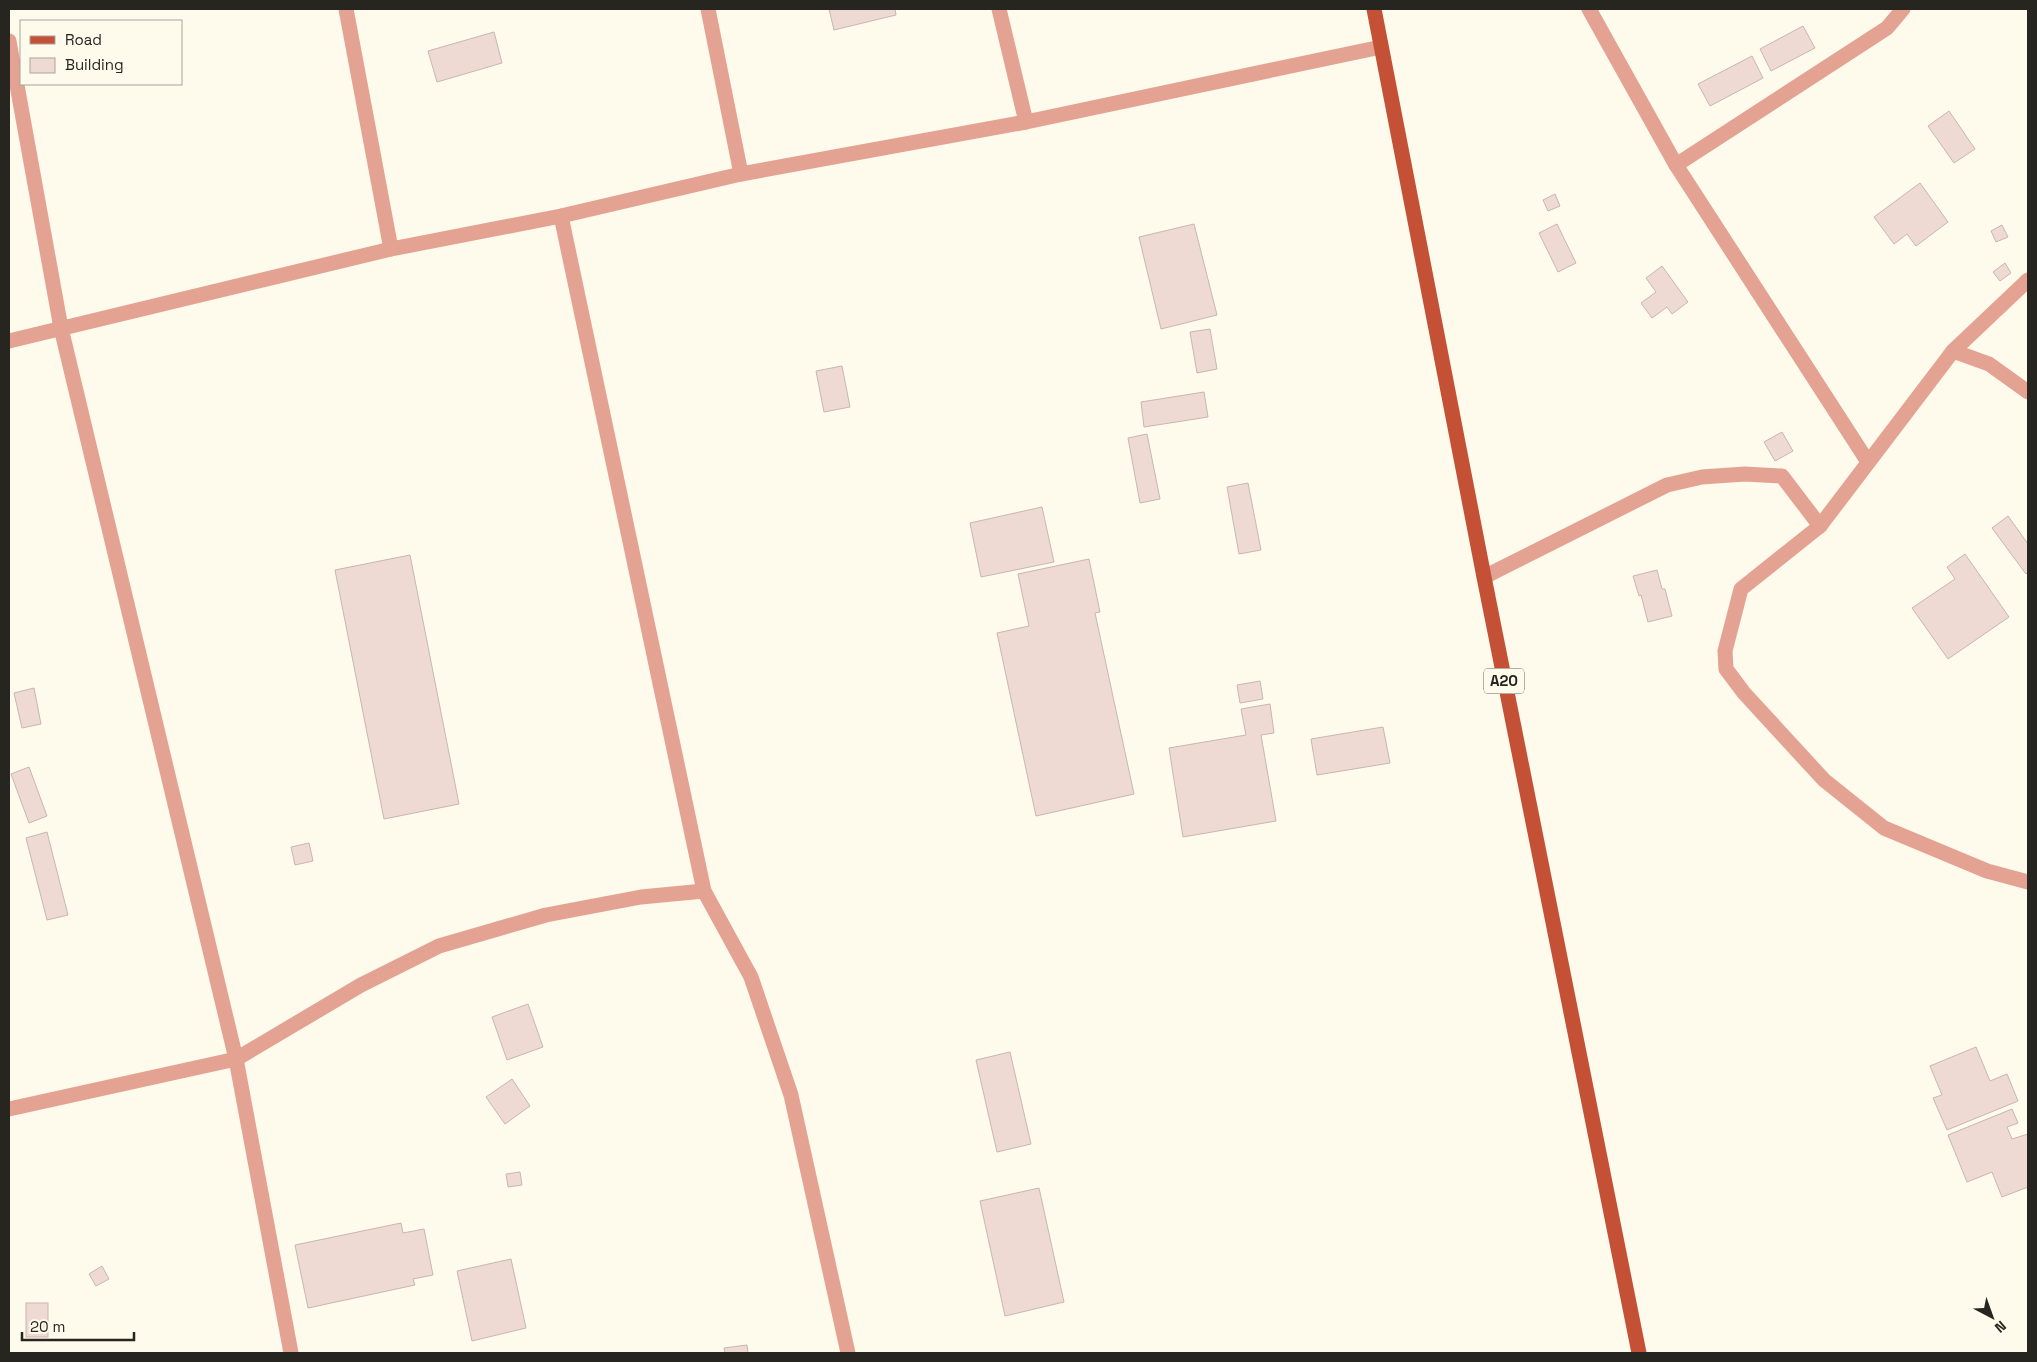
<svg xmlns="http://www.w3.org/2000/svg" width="2037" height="1362" font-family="'Space Grotesk',sans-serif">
	<rect width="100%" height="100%" fill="#fefaec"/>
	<!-- building -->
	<g fill="#eedad3" stroke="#c9b6af">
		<polygon points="829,9 895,9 896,15 834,30"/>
		<polygon points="1803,26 1815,48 1771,71 1760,49"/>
		<polygon points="494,32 502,63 437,82 428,51"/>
		<polygon points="1752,56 1763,78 1710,106 1698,84"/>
		<polygon points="1949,111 1975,149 1954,163 1928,126"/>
		<polygon points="1920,183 1948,222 1916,246 1907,234 1894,244 1874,217"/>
		<polygon points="1555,194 1560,206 1548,211 1543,200"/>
		<polygon points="1194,224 1217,315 1161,329 1139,237"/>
		<polygon points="1557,224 1576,263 1558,272 1539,233"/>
		<polygon points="2002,225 2008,237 1996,242 1991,231"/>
		<polygon points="2005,263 2011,273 2000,281 1993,272"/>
		<polygon points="1662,266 1688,302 1672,314 1667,307 1652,318 1641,303 1656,292 1646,278"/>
		<polygon points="1210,329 1217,369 1197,373 1190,332"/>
		<polygon points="842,366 850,407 824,412 816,371"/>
		<polygon points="1204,392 1208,417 1144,427 1141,402"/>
		<polygon points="1782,432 1793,451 1775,461 1764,442"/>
		<polygon points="1147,434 1160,499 1140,503 1128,438"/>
		<polygon points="1248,483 1261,550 1239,554 1227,487"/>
		<polygon points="1042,507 1054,562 981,577 970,523"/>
		<polygon points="2008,516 2028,544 2028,572 2026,574 1992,528"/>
		<polygon points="1965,554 2009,617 1948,659 1912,608 1955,579 1947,567"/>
		<polygon points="410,555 459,804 384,819 335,570"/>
		<polygon points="1089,559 1100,612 1095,613 1134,794 1036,816 997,633 1029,626 1018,574"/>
		<polygon points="1657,570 1662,589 1665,589 1672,616 1648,622 1641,595 1639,596 1633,576"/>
		<polygon points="1260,681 1263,699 1240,703 1237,685"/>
		<polygon points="34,688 41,724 22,728 14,693"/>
		<polygon points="1270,704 1274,733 1261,735 1276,821 1183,837 1169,748 1246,735 1241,709"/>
		<polygon points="1383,727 1390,763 1317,775 1311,739"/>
		<polygon points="29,767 47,816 29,823 11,774"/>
		<polygon points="47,832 68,915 47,920 26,838"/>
		<polygon points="309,843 313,861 295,865 291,847"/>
		<polygon points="528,1004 543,1047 507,1060 492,1017"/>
		<polygon points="1976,1047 1990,1081 2007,1074 2018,1101 1947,1130 1933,1098 1942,1095 1930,1066"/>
		<polygon points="1010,1052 1031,1144 997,1152 976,1060"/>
		<polygon points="512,1079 530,1106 505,1124 486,1097"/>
		<polygon points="2012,1109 2018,1123 2007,1127 2012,1139 2028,1134 2028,1187 2002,1197 1992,1172 1967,1182 1948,1135"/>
		<polygon points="520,1172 522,1185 508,1187 506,1174"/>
		<polygon points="1039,1188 1064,1302 1005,1316 980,1201"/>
		<polygon points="401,1223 403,1233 424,1229 433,1275 413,1279 415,1285 308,1308 295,1245"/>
		<polygon points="511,1259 526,1328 472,1341 457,1271"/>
		<polygon points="102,1266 109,1279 96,1286 89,1274"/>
		<rect x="26" y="1303" width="22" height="34"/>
		<polygon points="747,1345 748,1353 725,1353 724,1348"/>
	</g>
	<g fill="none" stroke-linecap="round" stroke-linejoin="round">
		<!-- minor -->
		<g stroke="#e3a292" stroke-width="15">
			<polyline points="346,9 391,249"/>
			<polyline points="708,9 741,174"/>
			<polyline points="999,9 1026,122"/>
			<polyline points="1589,9 1676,165 1868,462"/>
			<polyline points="9,41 61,328 236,1059 291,1353"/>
			<polyline points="1676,165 1887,28 1903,9"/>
			<polyline points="561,216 704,891 751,977 791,1095 848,1353"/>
			<polyline points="9,341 391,249 561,216 741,174 1026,122 1381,47"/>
			<polyline points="1953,351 1989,364 2028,392"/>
			<polyline points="1820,526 1741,589 1725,651 1726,669 1744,693 1824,780 1884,828 1987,871 2028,882"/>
			<polyline points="1484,577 1667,485 1702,477 1745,474 1782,476 1820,526 1953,351 2028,280"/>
			<polyline points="9,1109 236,1059 361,985 439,946 546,915 641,897 704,891"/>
		</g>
		<!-- primary -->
		<polyline stroke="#c45035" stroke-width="15" points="1374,9 1484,577 1639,1353"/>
	</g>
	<g text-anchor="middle" stroke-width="4" stroke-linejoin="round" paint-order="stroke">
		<!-- shield labels -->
		<rect fill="#fefaec" stroke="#68655c" stroke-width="1" x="1484" y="668.5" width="40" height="25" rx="4"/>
		<g font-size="15" font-weight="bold" fill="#27251f">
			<text x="1504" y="686">A20</text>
		</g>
	</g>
	<!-- border -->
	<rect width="2037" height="1362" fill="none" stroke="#27251f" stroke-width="20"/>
	<!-- legend -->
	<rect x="20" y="20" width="162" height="65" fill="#fefaec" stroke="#a8a59a"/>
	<rect x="30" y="36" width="25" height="8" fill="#c45035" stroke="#a8a59a"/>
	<text x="65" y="45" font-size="15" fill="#27251f">Road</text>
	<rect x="30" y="58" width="25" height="15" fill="#eedad3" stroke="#a8a59a"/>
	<text x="65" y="70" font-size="15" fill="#27251f">Building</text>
	<!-- north arrow -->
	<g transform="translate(1992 1317) rotate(139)" stroke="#fefaec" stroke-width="4" paint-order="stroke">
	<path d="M0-4L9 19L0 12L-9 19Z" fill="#27251f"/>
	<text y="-8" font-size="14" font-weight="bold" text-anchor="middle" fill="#27251f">N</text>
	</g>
	<!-- scale -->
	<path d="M22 1332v8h112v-8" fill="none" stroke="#27251f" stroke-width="2.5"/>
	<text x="30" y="1332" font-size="15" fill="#27251f" stroke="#fefaec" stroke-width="4" paint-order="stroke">20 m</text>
</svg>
